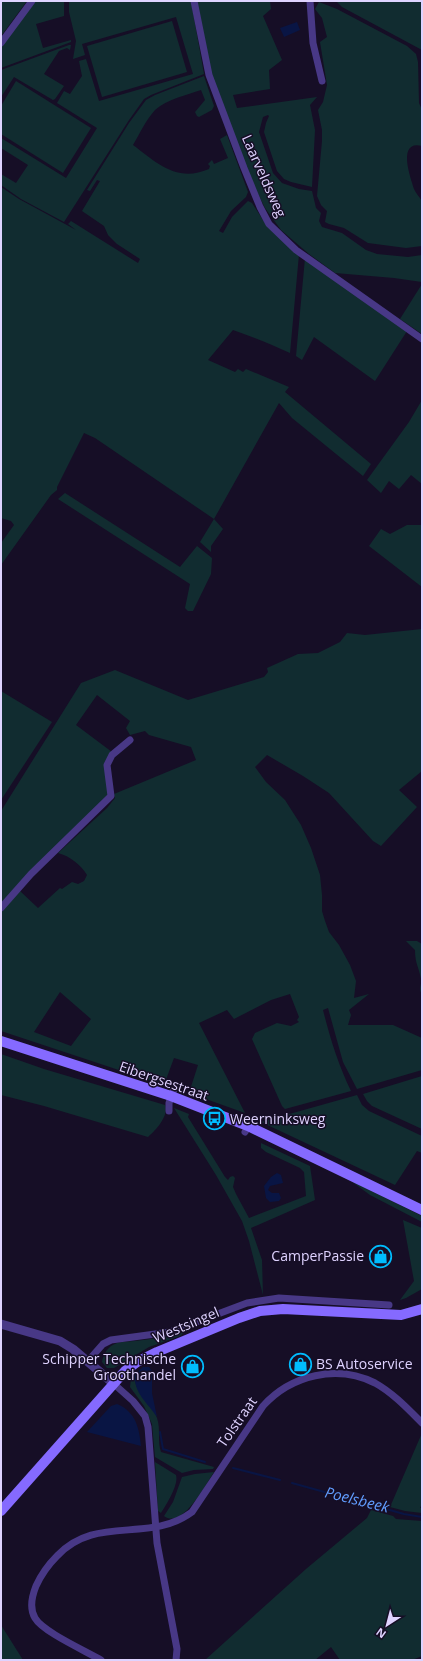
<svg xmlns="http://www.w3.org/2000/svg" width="423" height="1661" font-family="'Open Sans',sans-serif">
	<rect width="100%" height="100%" fill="#160e26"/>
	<!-- green -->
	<g fill="#112c30" fill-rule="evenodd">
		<polygon points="1,1 27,1 1,36"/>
		<polygon points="35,1 64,1 64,16 36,24 43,48 71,40 71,42 1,68 1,47"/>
		<polygon points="69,1 191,1 204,74 151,95 144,99 129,120 64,222 21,199 1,185 1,174 16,183 28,165 1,148 1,138 66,178 97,128 57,103 64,91 70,94 82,76 79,61 86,59 99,101 193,74 176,17 82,44 85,55 73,59 76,41 69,12"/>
		<polygon points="197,1 270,1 271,9 263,16 282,60 269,70 270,89 233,95 237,108 317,97 310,105 315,130 312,187 291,182 284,179 277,171 264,132 266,123 269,116 268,115 263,117 259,132 273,173 282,183 299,189 312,191 316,208 321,213 319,221 322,227 342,233 366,250 377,254 408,257 422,255 422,282 394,278 335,273 309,254 281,230 265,208 254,186 213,82"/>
		<polygon points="336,1 422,1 422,50 342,7"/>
		<path d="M319 2 337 9 407 46 416 54 418 62 419 103 422 110V146C397 140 410 176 414 189 416 194 421 198 422 202 423 213 422 235 422 246L406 248 368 243 344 228 329 224 325 222 327 211 321 205 317 196 322 141V130L318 110 323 102 327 85 320 42 327 37 322 18 315 9Z"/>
		<polygon points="172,21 187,72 102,97 87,46"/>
		<polygon points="69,45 71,45 70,50 67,48 59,51 44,74 64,86 55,99 53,100 14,77 1,97 1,70"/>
		<path d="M204 76 214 106 212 110 199 117 197 116 195 112 205 100 201 90C187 95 167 99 155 110 146 120 140 133 133 145 157 163 177 183 209 169L210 166 208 164 212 160 214 164 228 158 220 139 227 135 248 192 246 197 231 211 219 231 223 233 232 217 248 201 252 203 265 223 299 254 290 353C271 344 253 337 233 330L208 360 235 372 238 369 243 372 246 369 289 387 285 392 371 464 363 476 292 418 279 403 214 519 223 529 211 546V552L200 542 214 519 95 438 84 433 57 487V490L51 495 1 565V543L14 525 11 521 1 518V187L19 199 76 230 68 224 71 221 138 263 140 259 117 244 108 235 104 226 82 211 100 181 97 180 90 191 87 190 129 123 146 100 155 95Z"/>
		<polygon points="16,81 91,128 63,173 1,134 1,106"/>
		<polygon points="305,258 407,331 375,381 314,337 302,360 296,356"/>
		<polygon points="422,284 422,334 400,319"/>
		<polygon points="422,400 422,484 411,475 399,489 389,481 381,493 367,480 409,422"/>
		<polygon points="65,493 180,567 197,546 212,558 211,574 193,611 188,611 185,608 190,584 58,499"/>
		<polygon points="407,525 422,525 422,587 369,546 381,529 390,534"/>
		<path d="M422 629V771L399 790 417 807 381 846 373 841 329 793 303 776 267 755 255 767 266 782 285 800 301 825 311 848 320 875 322 895V911L325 921 329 932 339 945 350 965 356 981 354 998 369 994 349 1010 351 1015 348 1025H393L422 1038V1070L357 1089 343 1062 328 1008 323 1010C330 1038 338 1064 351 1091L285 1109 282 1106 252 1039 255 1033 277 1023 291 1026 299 1022 297 1020 299 1017 290 994 271 1000 234 1019 227 1010 199 1023 245 1113 189 1093 198 1065 174 1058 164 1085 1 1031V912L20 891 38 908 60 888 62 889 72 882 78 884 84 881 87 875C81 865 70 856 58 853L107 808 115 798 114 794 196 760 191 747 149 735 145 731 130 735 126 728 130 721 97 695 76 725 112 752 110 755 109 794 1 903V811L81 683 115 670 188 700 264 677 268 672 267 668 298 654 318 653 340 642 347 633 365 635ZM60 992 91 1019 71 1046 34 1032Z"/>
		<polygon points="1,691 52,722 1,800"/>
		<path d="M406 941H417L422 944V995C418 987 422 986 421 979 419 967 415 964 415 950Z"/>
		<path d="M1 1054 44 1069 165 1105C169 1116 156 1130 148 1137L44 1106 1 1095Z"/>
		<polygon points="422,1076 422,1129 372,1106 367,1101 363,1094"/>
		<polygon points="357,1095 362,1105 369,1111 422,1136 422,1153 417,1151 395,1185 261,1122"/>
		<polygon points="174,1108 189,1114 188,1117 225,1177 228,1180 230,1177 233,1176 235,1178 233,1187 236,1194 249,1218 306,1196 304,1172 300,1168 266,1152 261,1148 261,1143 310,1166 315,1200 251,1228 262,1260 263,1295 249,1241 242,1221 216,1175"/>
		<polygon points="351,1181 422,1216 422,1222 370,1195"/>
		<polygon points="403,1220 422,1228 422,1289 406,1298 400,1300 414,1281"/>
		<path d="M184 1332 180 1336 149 1347 114 1368H107L102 1362C103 1356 105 1351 111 1346 118 1341 126 1342 135 1341 151 1339 168 1337 184 1332Z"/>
		<path d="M135 1374C133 1393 152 1403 157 1418 161 1430 157 1441 161 1452L214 1467 213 1469 194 1470 182 1473 155 1457 152 1424 144 1406 130 1387 131 1379Z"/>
		<polygon points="422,1433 422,1504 420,1508 422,1508 422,1513 405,1511 390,1507"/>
		<path d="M155 1462 176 1475C179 1485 166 1505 161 1513L158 1511Z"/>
		<path d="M214 1472C206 1484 182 1530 164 1516L173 1502 182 1477 195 1474Z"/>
		<polygon points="371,1510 393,1516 396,1519 422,1521 422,1656 412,1660 340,1660 331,1647 315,1660 205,1660 306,1569 367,1518"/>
		<polygon points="1,1625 23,1660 1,1660"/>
	</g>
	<!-- water -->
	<g fill="#091544">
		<polygon points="297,22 300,30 284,37 280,28"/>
		<polygon points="277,1173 281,1175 283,1183 270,1186 268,1190 272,1193 279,1193 281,1198 279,1201 270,1202 266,1198 264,1186 271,1177"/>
		<path d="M143 1367H149L152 1371V1393L157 1417C148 1403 133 1393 135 1374Z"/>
		<path d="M117 1404C136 1412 139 1428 141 1446L87 1432 111 1406Z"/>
	</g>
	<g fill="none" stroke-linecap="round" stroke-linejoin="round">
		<!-- stream -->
		<g stroke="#091544" stroke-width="2">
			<polyline points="160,1432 163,1449 205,1462"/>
			<polyline points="233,1468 280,1480"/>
			<polyline points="292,1483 404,1514 422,1517"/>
		</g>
		<!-- minor -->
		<g stroke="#483886" stroke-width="7">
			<polyline points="194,1 209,75 244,168 260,207 269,224 296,250 422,339"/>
			<polyline points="310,1 313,43 322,81"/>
			<polyline points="1,43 32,1"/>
			<polyline points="1,908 31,874 111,796 107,765 112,755 130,740"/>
			<polyline points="169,1111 169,1103 174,1089"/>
			<polyline points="245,1132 252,1120"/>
			<polyline points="88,1361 103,1344 111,1340 170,1332 247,1303 279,1298 389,1305"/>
			<polyline points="114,1384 133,1401 145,1416 148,1427 157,1543 177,1649 176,1660"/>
			<path d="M101 1660C86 1651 43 1632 35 1618 29 1608 32 1596 36 1586 41 1575 49 1564 57 1556 96 1514 149 1544 192 1512L263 1406C291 1375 337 1364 375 1383 393 1393 408 1409 422 1423"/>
		</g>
		<!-- tertiary -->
		<polyline stroke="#483886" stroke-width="9" points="1,1324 60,1341 73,1349 114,1384"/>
		<!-- secondary -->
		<g stroke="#856aff" stroke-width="10">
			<polyline points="1,1041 171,1096 248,1126 422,1210"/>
			<polyline points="1,1511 125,1371 137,1362 157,1352 239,1318 260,1311 283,1309 401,1315 422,1309"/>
		</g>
	</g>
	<!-- icons -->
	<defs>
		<symbol id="bus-ring" viewBox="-11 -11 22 22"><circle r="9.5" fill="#160e26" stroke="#00bcfe" stroke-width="1.5"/><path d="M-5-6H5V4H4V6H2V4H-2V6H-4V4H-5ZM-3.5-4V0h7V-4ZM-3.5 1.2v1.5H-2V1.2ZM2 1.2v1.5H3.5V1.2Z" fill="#00bcfe"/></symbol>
		<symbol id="shop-ring" viewBox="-11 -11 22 22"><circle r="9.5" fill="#160e26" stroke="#00bcfe" stroke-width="1.5"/><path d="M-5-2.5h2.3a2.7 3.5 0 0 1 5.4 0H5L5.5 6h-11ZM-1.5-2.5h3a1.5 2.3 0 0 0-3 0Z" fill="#00bcfe"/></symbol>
	</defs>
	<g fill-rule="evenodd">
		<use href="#bus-ring" x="202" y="1106" width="25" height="25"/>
		<use href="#shop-ring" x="368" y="1244" width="25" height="25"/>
		<use href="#shop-ring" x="288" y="1352" width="25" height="25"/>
		<use href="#shop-ring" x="180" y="1354" width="25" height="25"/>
	</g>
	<g text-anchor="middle" stroke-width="3" stroke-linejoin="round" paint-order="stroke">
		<!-- street labels -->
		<g font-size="14" fill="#dfd3ff" stroke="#160e26">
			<text transform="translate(264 176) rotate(66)" y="5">Laarveldsweg</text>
			<text transform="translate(164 1081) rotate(19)" y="5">Eibergsestraat</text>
			<text transform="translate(186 1325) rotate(-23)" y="5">Westsingel</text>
			<text transform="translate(237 1422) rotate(-55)" y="5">Tolstraat</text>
		</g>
		<!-- poi labels -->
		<g font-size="14" fill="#dfd3ff" stroke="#160e26" text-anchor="start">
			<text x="230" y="1124">Weerninksweg</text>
			<text x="364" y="1261" text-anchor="end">CamperPassie</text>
			<text x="176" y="1364" text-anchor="end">Schipper Technische<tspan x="176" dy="16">Groothandel</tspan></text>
			<text x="316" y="1369">BS Autoservice</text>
		</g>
		<!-- water labels -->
		<g font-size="15" font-style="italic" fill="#619dff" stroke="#160e26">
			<text transform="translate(357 1500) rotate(14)" y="5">Poelsbeek</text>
		</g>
	</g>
	<!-- border -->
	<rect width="423" height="1661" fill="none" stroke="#dfd3ff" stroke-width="4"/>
	<!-- north arrow -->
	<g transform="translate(387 1625) rotate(216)" stroke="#160e26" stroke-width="3" paint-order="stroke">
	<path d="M0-3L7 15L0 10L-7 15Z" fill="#dfd3ff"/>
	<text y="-6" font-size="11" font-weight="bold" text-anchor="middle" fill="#dfd3ff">N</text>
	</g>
</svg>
